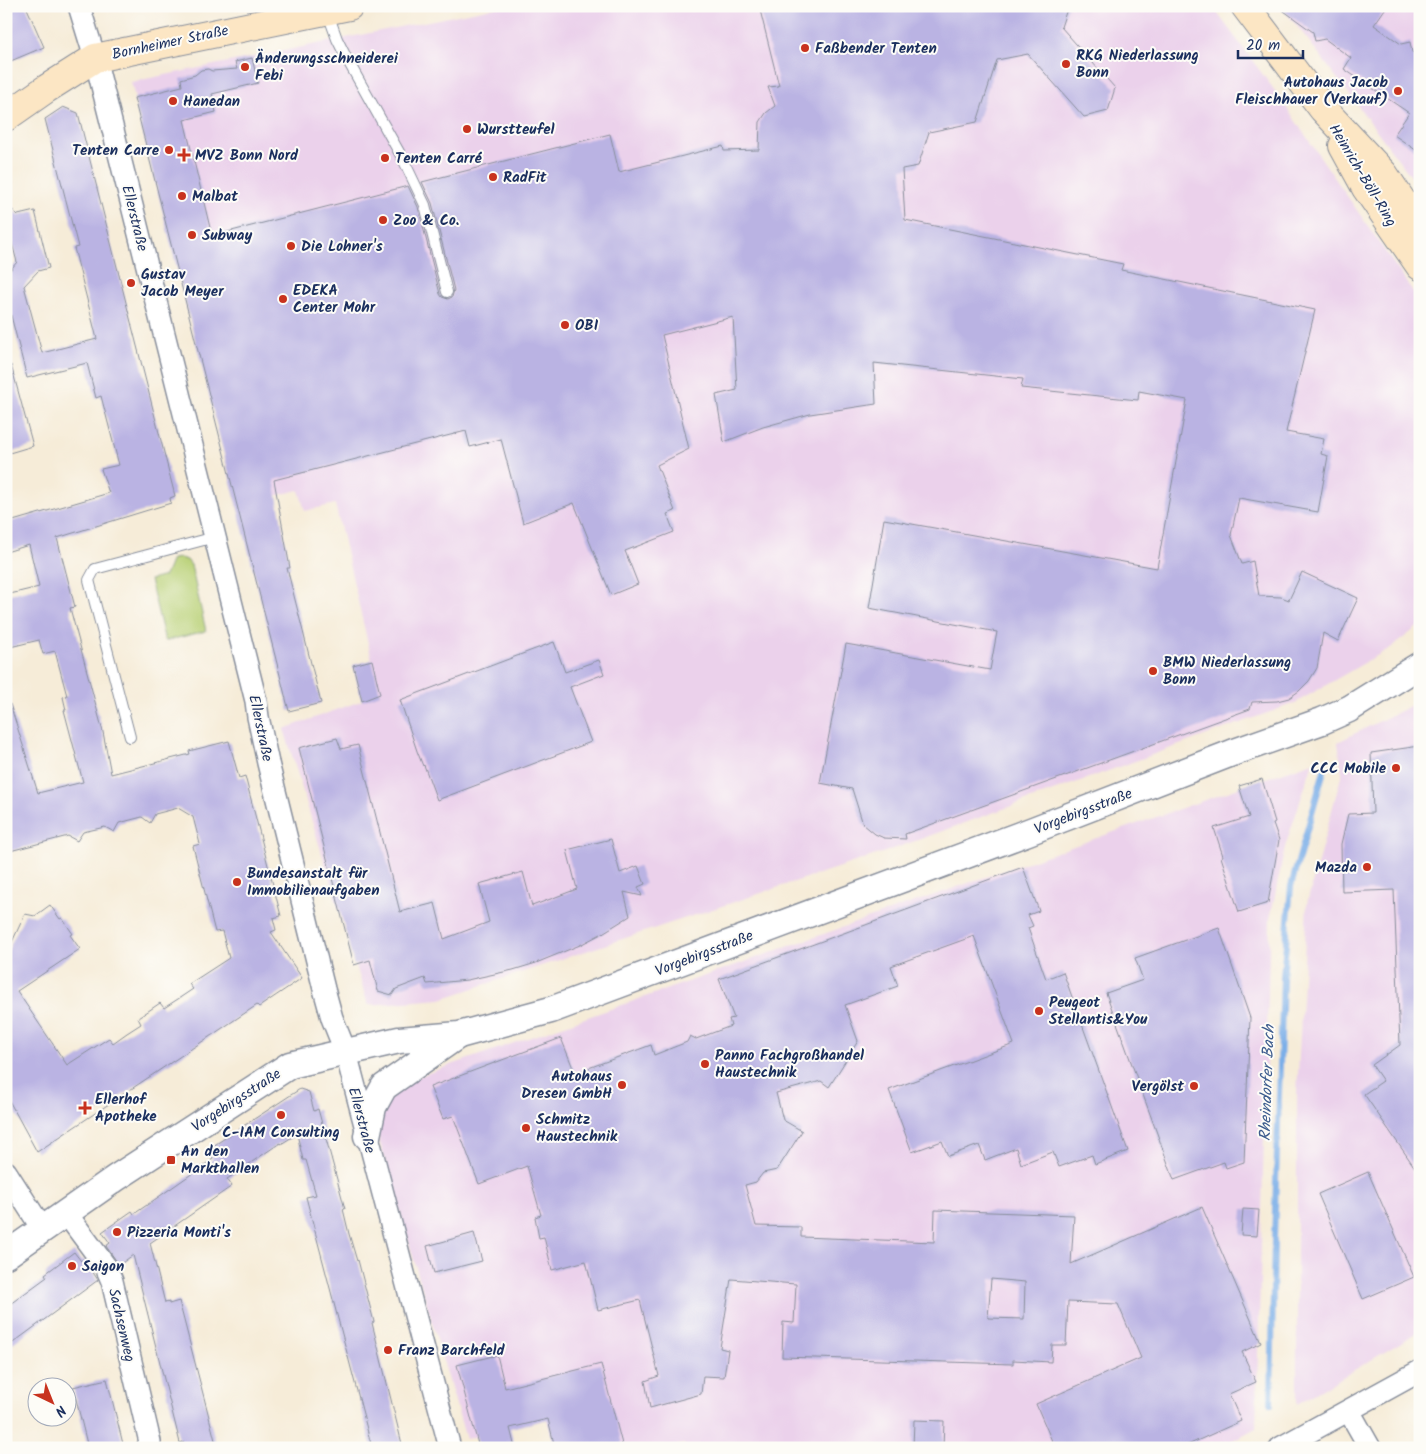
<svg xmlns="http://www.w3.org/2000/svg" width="1426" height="1454" font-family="Kalam,sans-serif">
	<rect width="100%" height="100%" fill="#fdfcf7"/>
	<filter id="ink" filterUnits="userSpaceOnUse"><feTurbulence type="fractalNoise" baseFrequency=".02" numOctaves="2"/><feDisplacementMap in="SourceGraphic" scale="10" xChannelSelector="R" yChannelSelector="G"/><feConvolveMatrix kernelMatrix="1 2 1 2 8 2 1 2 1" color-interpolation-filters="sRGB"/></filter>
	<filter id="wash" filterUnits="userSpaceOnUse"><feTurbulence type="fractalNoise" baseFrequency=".0096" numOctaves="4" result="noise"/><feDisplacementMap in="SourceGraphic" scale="20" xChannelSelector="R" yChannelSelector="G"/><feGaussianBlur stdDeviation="1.12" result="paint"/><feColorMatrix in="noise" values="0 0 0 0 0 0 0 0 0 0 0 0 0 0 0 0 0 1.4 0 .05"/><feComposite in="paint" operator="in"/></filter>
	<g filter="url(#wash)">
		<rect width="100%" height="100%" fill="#f6ecd8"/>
		<!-- built -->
		<g fill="#ebd1eb">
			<polygon points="502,6 1212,6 1275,91 1420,302 1420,625 1392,647 1295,703 882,853 441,999 368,1005 284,729 380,694 335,504 305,511 299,490 237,505 131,82"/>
			<polygon points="1281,6 1420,6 1420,188 1308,40"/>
			<polygon points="1420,701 1420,1331 1297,1404 1297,1093 1307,903 1342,773 1338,742"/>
			<polygon points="1313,762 1285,847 1270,919 1256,1428 1218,1448 686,1448 684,1444 670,1448 555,1448 547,1419 466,1439 366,1095"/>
		</g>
		<!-- green -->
		<polygon fill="#b8d075" stroke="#6a806a" points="180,558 187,560 191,565 206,631 165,641 150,580 165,576 172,559"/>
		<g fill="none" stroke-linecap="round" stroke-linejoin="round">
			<!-- stream -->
			<polyline stroke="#7cafe8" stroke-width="6" points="1271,1404 1274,1240 1283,978 1291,886 1325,767"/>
		</g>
		<g id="blocks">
			<!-- building -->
			<g fill="#bab3e3" fill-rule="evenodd">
				<polygon points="6,6 26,6 44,47 6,63"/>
				<polygon points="759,6 1068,6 1061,27 1115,88 1108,111 1084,117 1028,54 997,60 977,122 929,132 918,166 902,169 905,220 1123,264 1121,270 1315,310 1286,432 1324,439 1321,454 1328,456 1318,512 1239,498 1231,535 1242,564 1253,561 1259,596 1281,597 1289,600 1302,572 1358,598 1338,641 1323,633 1317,668 1309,681 1299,691 1289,698 1277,701 1252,702 1250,709 905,834 906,839 884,838 875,834 863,824 852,789 820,783 846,644 990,670 997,632 869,608 884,519 1157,568 1187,400 1139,391 1138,400 1021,388 1023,379 874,363 876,404 810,414 763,427 724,442 716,395 737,390 733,317 662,335 689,449 657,465 675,511 667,514 674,532 625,551 638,584 611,595 574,503 523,523 501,439 470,447 466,431 274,480 290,568 287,568 321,703 289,711 134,98 182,86 181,79 195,75 201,70 208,69 212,71 237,69 235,62 252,58 258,83 212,94 216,112 184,120 212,236 408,186 418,207 440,294 442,297 448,299 452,297 454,290 432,203 422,182 610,134 619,172 723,146 724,151 759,150 760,122 766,113 775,106 768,87 779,86"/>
				<polygon points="1277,6 1387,6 1374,25 1401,44 1410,42 1412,52 1420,57 1420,153 1394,135 1409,113 1344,69 1351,58 1325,39 1315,41 1313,32"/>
				<polygon points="63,107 78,113 175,496 170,498 171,503 57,538 75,607 70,608 103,732 111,774 190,754 189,751 229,741 239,778 245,776 281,916 273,918 276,930 271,932 302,978 259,1007 257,1005 37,1152 6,1095 6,955 25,914 35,916 50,905 60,919 62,918 73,934 70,935 80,949 17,991 67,1065 109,1038 113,1043 127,1033 141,1024 138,1018 160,1003 164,1008 178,999 193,989 189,984 229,958 222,931 215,932 193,846 200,844 193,817 178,808 155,814 150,823 142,817 119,823 114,832 105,827 83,832 77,841 68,836 6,852 6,704 10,704 38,793 83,782 64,710 66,710 63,697 67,696 55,651 43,654 39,640 6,648 6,595 39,587 29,545 6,552 6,523 109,493 101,469 119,465 101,396 96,398 87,363 27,378 6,296 6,275 17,262 6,221 6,204 18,215 35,211 49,268 38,271 24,286 42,353 97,339 74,248 78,247 45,119"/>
				<polygon points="11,365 33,446 6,454 6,366"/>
				<polygon points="554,642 565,672 599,660 604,674 570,687 591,742 437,800 424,765 423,766 417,751 400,700"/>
				<polygon points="372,660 380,694 362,701 353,665"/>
				<polygon points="337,738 341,749 358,745 400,912 435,903 444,939 489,922 479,884 523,872 532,906 577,889 567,850 611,839 620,873 638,866 645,884 638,887 642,896 624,892 630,916 601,934 580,945 536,963 513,970 467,980 427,984 425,978 396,989 392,995 378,991 370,960 354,965 299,748"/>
				<polygon points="1420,746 1420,1175 1364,1094 1383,1081 1372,1065 1400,1045 1394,890 1342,892 1341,844 1348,814 1373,813 1371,753"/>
				<polygon points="1262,779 1275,822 1273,823 1279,840 1268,903 1239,912 1221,857 1223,856 1214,828 1249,817 1239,786"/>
				<path d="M1023 867 1039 911 1028 915 1033 926 1028 928 1046 979 1063 972 1128 1151 1095 1164 1092 1155 1059 1167 1053 1152 1021 1164 1016 1148 985 1160 979 1145 948 1156 942 1141 912 1152 889 1090 1014 1044 974 936 891 966 898 986 845 1005 858 1041 829 1087 821 1081 776 1093 783 1120 802 1131 777 1170 763 1173 756 1182 745 1185 756 1226 801 1227V1237L934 1242 935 1210 1074 1215 1071 1264 1202 1207 1261 1343 1242 1352 1256 1382 1229 1394 1241 1421 1181 1448H1055L1036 1404 1141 1358 1118 1304 1068 1302 1066 1345H1052L1051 1362 1013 1360V1364L782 1357 783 1322 794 1323 796 1284 731 1279 720 1348 728 1350 724 1377 703 1376 701 1394 650 1408 645 1381 659 1376 640 1300 598 1310 586 1261 552 1270 544 1237 539 1238 535 1217 541 1215 527 1166 479 1184 453 1116 443 1119 430 1087 561 1038 575 1073 651 1045 654 1055 687 1042 690 1036 696 1039 731 1026 729 1019 734 1018 719 979ZM991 1279 1025 1282 1024 1319 988 1318Z"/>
				<polygon points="1219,928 1250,1018 1244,1162 1226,1168 1224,1162 1174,1180 1106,993 1143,980 1135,958"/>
				<polygon points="300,1089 309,1092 314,1111 318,1109 345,1209 343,1209 349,1234 357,1261 358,1260 374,1322 372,1323 403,1448 372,1448 306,1197 316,1195 306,1160 303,1160 297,1134 281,1144 280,1143 227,1179 232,1186 150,1243 165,1303 169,1302 169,1304 179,1301 217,1448 185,1448 183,1442 180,1443 133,1255 119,1265 106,1246 110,1243 102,1232 132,1211 134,1214 213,1159 207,1151 216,1144"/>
				<polygon points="1368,1172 1414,1277 1363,1299 1318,1194"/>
				<polygon points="1243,1209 1259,1210 1257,1236 1241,1235"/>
				<polygon points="474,1233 482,1261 434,1273 427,1246"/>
				<polygon points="74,1252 81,1261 84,1259 98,1280 6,1348 6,1307 47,1277 45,1274"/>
				<polygon points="497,1355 505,1388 601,1364 623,1448 555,1448 548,1419 510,1428 515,1448 479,1448 457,1365"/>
				<polygon points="107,1379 123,1444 106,1448 88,1448 73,1387"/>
				<polygon points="914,1420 944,1421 943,1448 913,1448"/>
			</g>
		</g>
	</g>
	<g filter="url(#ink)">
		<use href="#blocks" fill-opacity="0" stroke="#888e9b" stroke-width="1"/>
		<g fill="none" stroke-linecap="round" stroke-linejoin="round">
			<defs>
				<g id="service">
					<polyline points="327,11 337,39 348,61 404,161 425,205 447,292"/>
					<polyline points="130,737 89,580 95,569 215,537"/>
				</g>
				<g id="minor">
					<polyline points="79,6 95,58 256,701 258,717 268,763 324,989 332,1018 346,1053 450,1448"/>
					<polyline points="6,1172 43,1230"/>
					<polyline points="66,1213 106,1267 112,1281 150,1442 147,1448"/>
					<polyline points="1349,1411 1370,1448"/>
					<polyline points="1280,1448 1420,1371"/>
				</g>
				<g id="tertiary">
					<polyline points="367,1136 373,1107 384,1087 457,1036"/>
					<polyline points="6,1255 116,1178 290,1065 399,1040 459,1035 551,1010 1028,832 1232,753 1322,721 1349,709 1420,665"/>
				</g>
				<g id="secondary">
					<polyline points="1245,6 1323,109 1384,174 1420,228"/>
					<polyline points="6,117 46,89 95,58 349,6"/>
					<polyline points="1343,146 1366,188 1420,266"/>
				</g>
			</defs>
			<!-- service casing -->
			<use href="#service" stroke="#888e9b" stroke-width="12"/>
			<!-- minor casing -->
			<use href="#minor" stroke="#888e9b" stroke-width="24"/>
			<!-- tertiary casing -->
			<use href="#tertiary" stroke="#888e9b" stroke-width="29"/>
			<!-- secondary casing -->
			<use href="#secondary" stroke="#888e9b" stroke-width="30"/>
			<!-- service -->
			<use href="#service" stroke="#fff" stroke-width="10"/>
			<!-- minor -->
			<use href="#minor" stroke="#fff" stroke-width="21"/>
			<!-- tertiary -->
			<use href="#tertiary" stroke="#fff" stroke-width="26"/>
			<!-- secondary -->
			<use href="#secondary" stroke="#fce6c4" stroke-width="28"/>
		</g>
	</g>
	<!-- markers -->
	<g fill="#c8321e" stroke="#fdfcf7" stroke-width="2">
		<circle cx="805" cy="48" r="5"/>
		<circle cx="1066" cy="64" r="5"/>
		<circle cx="245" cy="67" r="5"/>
		<circle cx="1398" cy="91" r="5"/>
		<circle cx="173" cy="101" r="5"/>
		<circle cx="467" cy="129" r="5"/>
		<circle cx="169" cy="150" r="5"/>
		<path d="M181.5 147.5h5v5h5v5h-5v5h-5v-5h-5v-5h5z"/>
		<circle cx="385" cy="158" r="5"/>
		<circle cx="493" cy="177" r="5"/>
		<circle cx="182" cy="196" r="5"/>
		<circle cx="383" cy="220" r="5"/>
		<circle cx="192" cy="235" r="5"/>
		<circle cx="291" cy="246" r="5"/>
		<circle cx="131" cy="283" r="5"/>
		<circle cx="283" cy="299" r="5"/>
		<circle cx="565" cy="325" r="5"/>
		<circle cx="1153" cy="671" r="5"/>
		<circle cx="1396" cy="768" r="5"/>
		<circle cx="1367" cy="867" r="5"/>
		<circle cx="237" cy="882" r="5"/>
		<circle cx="1039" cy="1011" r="5"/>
		<circle cx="705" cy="1064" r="5"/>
		<circle cx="622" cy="1085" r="5"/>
		<circle cx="1194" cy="1086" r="5"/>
		<path d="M82.5 1100.5h5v5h5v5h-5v5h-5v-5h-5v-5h5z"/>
		<circle cx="281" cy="1115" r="5"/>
		<circle cx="526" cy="1128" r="5"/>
		<rect x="166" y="1155" width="10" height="10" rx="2.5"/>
		<circle cx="117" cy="1232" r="5"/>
		<circle cx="72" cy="1266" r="5"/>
		<circle cx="388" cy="1350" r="5"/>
	</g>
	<g text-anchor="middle" stroke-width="4" stroke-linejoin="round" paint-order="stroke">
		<!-- street labels -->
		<g font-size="15" fill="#1b2f5e" stroke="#fdfcf7">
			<text transform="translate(170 42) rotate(-12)" y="5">Bornheimer Straße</text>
			<text transform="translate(1363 175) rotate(59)" y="5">Heinrich-Böll-Ring</text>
			<text transform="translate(135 218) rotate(76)" y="5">Ellerstraße</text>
			<text transform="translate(261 728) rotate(78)" y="5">Ellerstraße</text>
			<text transform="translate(1083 811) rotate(-21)" y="5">Vorgebirgsstraße</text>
			<text transform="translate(704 953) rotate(-21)" y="5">Vorgebirgsstraße</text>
			<text transform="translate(236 1100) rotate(-33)" y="5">Vorgebirgsstraße</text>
			<text transform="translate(362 1120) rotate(75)" y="5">Ellerstraße</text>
			<text transform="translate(122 1325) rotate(77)" y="5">Sachsenweg</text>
		</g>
		<!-- poi labels -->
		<g font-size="15" font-weight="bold" fill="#1b2f5e" stroke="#fdfcf7" text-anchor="start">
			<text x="815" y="53">Faßbender Tenten</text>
			<text x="1076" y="60">RKG Niederlassung<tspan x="1076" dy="17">Bonn</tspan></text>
			<text x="255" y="63">Änderungsschneiderei<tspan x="255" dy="17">Febi</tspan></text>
			<text x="1388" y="87" text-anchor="end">Autohaus Jacob<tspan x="1388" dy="17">Fleischhauer (Verkauf)</tspan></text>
			<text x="183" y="106">Hanedan</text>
			<text x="477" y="134">Wurstteufel</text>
			<text x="159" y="155" text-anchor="end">Tenten Carre</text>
			<text x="195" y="160">MVZ Bonn Nord</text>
			<text x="395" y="163">Tenten Carré</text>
			<text x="503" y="182">RadFit</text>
			<text x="192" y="201">Malbat</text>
			<text x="393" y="225">Zoo &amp; Co.</text>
			<text x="202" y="240">Subway</text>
			<text x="301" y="251">Die Lohner's</text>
			<text x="141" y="279">Gustav<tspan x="141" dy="17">Jacob Meyer</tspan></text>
			<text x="293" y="295">EDEKA<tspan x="293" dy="17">Center Mohr</tspan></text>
			<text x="575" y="330">OBI</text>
			<text x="1163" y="667">BMW Niederlassung<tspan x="1163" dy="17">Bonn</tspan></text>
			<text x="1386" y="773" text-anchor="end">CCC Mobile</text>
			<text x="1357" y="872" text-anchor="end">Mazda</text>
			<text x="247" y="878">Bundesanstalt für<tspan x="247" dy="17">Immobilienaufgaben</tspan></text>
			<text x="1049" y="1007">Peugeot<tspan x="1049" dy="17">Stellantis&amp;You</tspan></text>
			<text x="715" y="1060">Panno Fachgroßhandel<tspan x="715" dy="17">Haustechnik</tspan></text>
			<text x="612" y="1081" text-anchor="end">Autohaus<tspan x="612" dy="17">Dresen GmbH</tspan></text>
			<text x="1184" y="1091" text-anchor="end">Vergölst</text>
			<text x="95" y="1104">Ellerhof<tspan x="95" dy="17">Apotheke</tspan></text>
			<text x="536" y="1124">Schmitz<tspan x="536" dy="17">Haustechnik</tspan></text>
			<text x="281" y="1137" text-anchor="middle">C-IAM Consulting</text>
			<text x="181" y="1156">An den<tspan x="181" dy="17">Markthallen</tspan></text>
			<text x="127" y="1237">Pizzeria Monti's</text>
			<text x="82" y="1271">Saigon</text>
			<text x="398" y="1355">Franz Barchfeld</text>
		</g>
		<!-- water labels -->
		<g font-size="16" font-style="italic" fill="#3d5c8e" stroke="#fdfcf7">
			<text transform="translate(1266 1083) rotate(-88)" y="6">Rheindorfer Bach</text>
		</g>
	</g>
	<!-- margin -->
	<rect width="1426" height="1454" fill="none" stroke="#fdfcf7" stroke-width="25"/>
	<!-- north arrow -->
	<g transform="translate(52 1402) rotate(137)"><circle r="24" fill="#fdfcf7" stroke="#a3aaba"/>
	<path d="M0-4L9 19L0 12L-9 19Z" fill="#c8321e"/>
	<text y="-8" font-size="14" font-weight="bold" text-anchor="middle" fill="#1b2f5e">N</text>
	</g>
	<!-- scale -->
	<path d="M1238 50v8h65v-8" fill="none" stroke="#1b2f5e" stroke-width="2.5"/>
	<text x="1246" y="50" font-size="15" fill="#1b2f5e" stroke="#fdfcf7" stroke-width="4" paint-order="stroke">20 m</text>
</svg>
